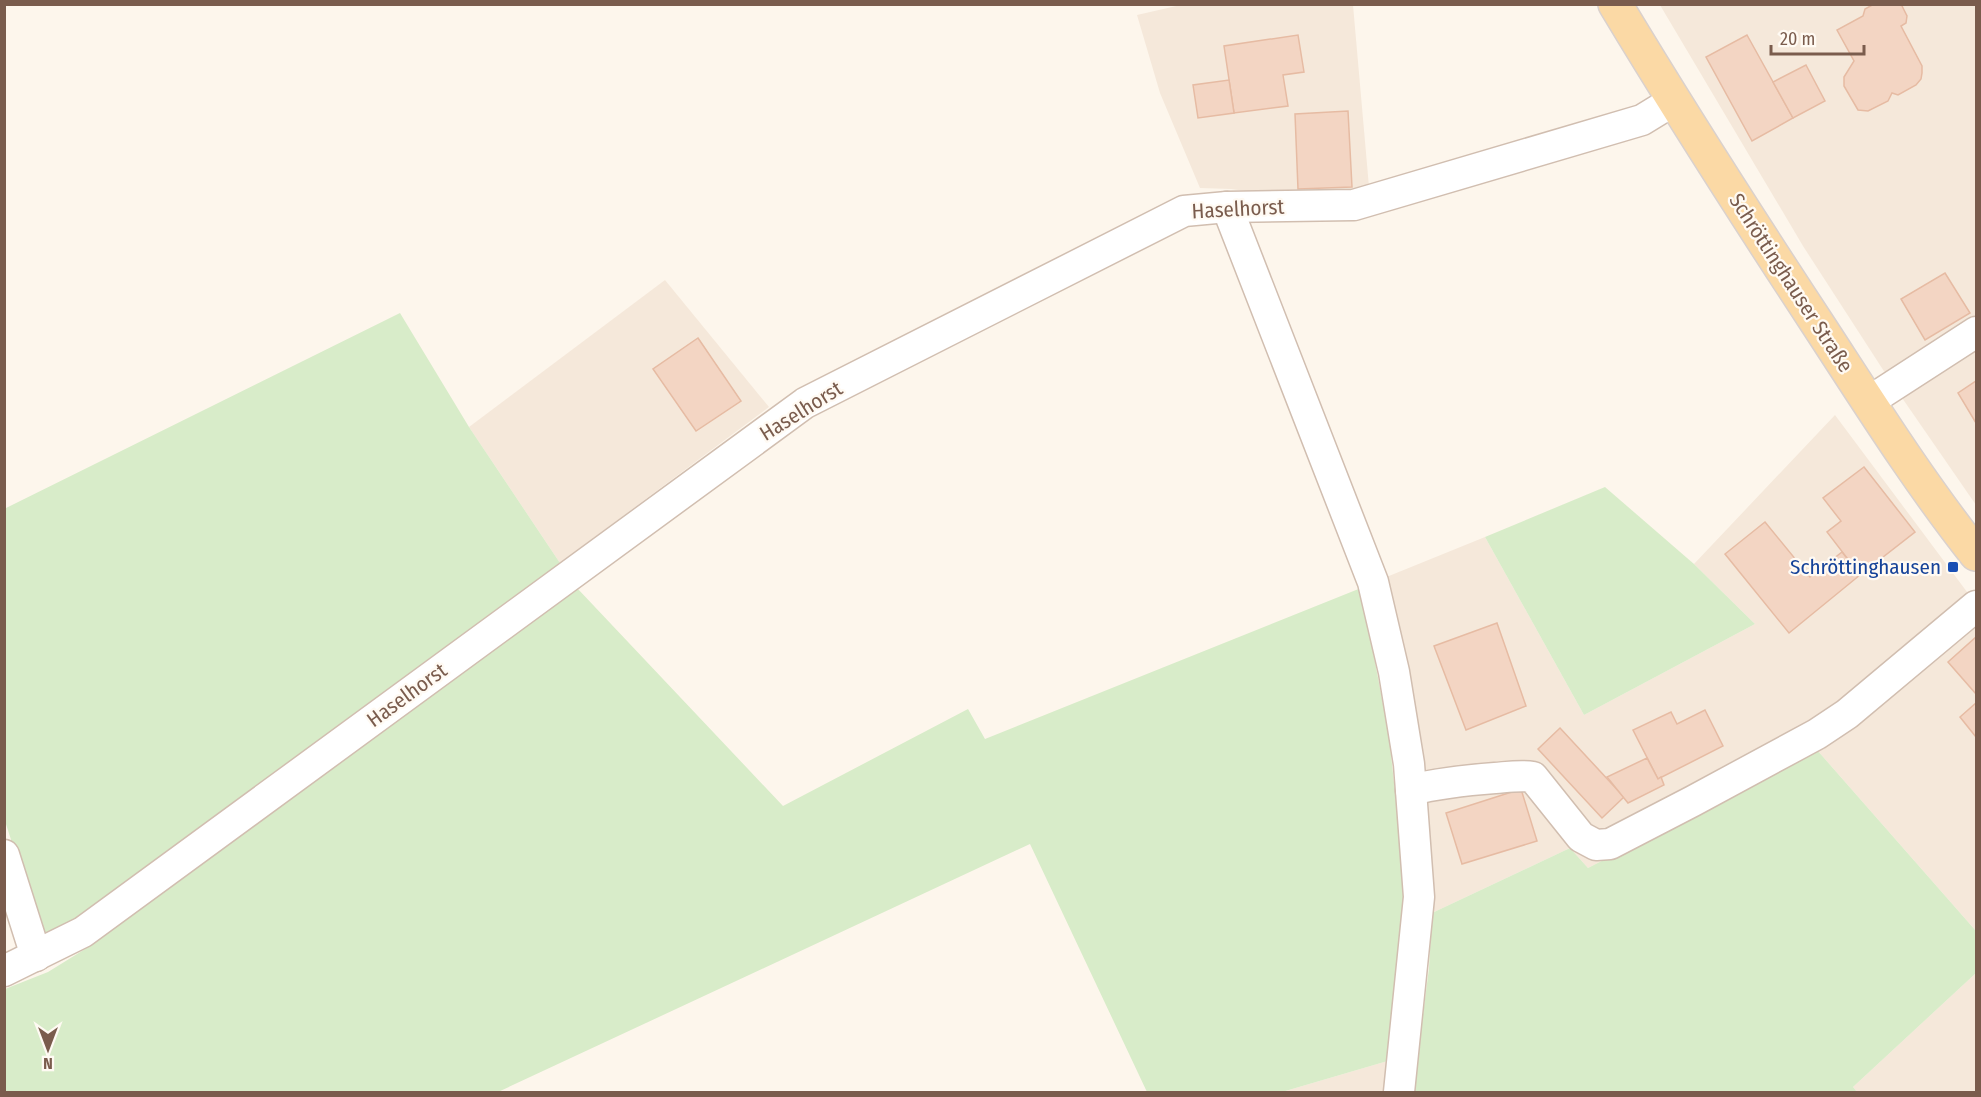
<svg xmlns="http://www.w3.org/2000/svg" width="1981" height="1097" font-family="'Fira Sans Condensed',sans-serif">
	<rect width="100%" height="100%" fill="#fdf6ec"/>
	<!-- residential -->
	<g fill="#f5e8da">
		<polygon points="1185,4 1353,5 1369,187 1326,196 1273,195 1231,189 1200,188 1160,93 1137,15"/>
		<polygon points="1660,5 1976,5 1976,505 1889,379 1803,246"/>
		<polygon points="665,280 769,407 560,563 469,427"/>
		<polygon points="1835,415 1976,604 1976,931 1817,750 1588,868 1570,848 1432,913 1384,578 1485,537 1584,715 1755,624 1694,564"/>
		<polygon points="1976,973 1976,1092 1857,1092 1853,1087"/>
		<polygon points="1391,1060 1387,1092 1282,1092"/>
	</g>
	<!-- green -->
	<g fill="#d8ecc9">
		<polygon points="400,313 469,427 560,563 64,929 43,939 5,821 4,509"/>
		<polygon points="1605,487 1694,564 1755,624 1584,715 1485,537"/>
		<polygon points="577,588 783,806 968,709 985,739 1361,588 1389,736 1407,904 1391,1060 1282,1092 1147,1092 1030,844 498,1092 5,1092 5,989 48,972 90,946"/>
		<polygon points="1817,750 1976,931 1976,973 1853,1087 1857,1092 1413,1092 1429,968 1432,913 1570,848 1588,868"/>
	</g>
	<!-- building -->
	<g fill="#f3d5c3" stroke="#e6bba3" stroke-width="1.5">
		<polygon points="1874,4 1901,4 1907,16 1906,23 1901,26 1922,66 1922,73 1921,79 1916,85 1898,95 1892,93 1888,101 1868,111 1858,110 1844,86 1844,77 1854,61 1837,30 1863,16 1865,9"/>
		<polygon points="1298,35 1304,72 1283,75 1288,106 1234,113 1224,46"/>
		<polygon points="1747,35 1793,118 1752,141 1706,57"/>
		<polygon points="1806,65 1825,101 1793,118 1773,82"/>
		<polygon points="1229,80 1234,113 1198,118 1193,85"/>
		<polygon points="1348,111 1352,187 1298,189 1295,114"/>
		<polygon points="1945,273 1970,313 1925,340 1901,299"/>
		<polygon points="698,338 741,401 696,431 653,369"/>
		<polygon points="1976,381 1976,423 1958,393"/>
		<polygon points="1864,467 1915,532 1860,575 1827,532 1841,521 1823,498"/>
		<polygon points="1765,522 1810,577 1842,552 1860,575 1789,633 1725,554"/>
		<polygon points="1497,623 1526,706 1466,730 1434,646"/>
		<polygon points="1976,637 1976,694 1948,662"/>
		<polygon points="1976,703 1976,737 1960,717"/>
		<polygon points="1705,710 1723,746 1658,779 1633,730 1671,712 1677,724"/>
		<polygon points="1560,728 1624,797 1602,818 1538,749"/>
		<polygon points="1647,758 1658,779 1661,777 1664,785 1628,803 1607,777"/>
		<polygon points="1521,789 1537,841 1462,864 1446,813"/>
	</g>
	<g fill="none" stroke-linecap="round" stroke-linejoin="round">
		<defs>
			<g id="minor">
				<polyline points="1227,207 1373,582 1394,672 1409,764 1419,897 1399,1092"/>
				<polyline points="1868,402 1976,332"/>
				<path d="M1411 790C1439 783 1467 780 1495 778 1508 777 1521 775 1533 777L1581 837 1596 845 1610 844 1693 801 1817 734 1847 714 1976 606"/>
				<polyline points="4,855 36,956"/>
				<polyline points="4,971 83,932 805,403 1184,211 1227,207 1354,205 1642,120 1673,101"/>
			</g>
			<path id="major" d="M1615 4C1680 112 1748 218 1817 323 1868 401 1918 481 1976 554"/>
		</defs>
		<!-- minor casing -->
		<use href="#minor" stroke="#d1beb0" stroke-width="33"/>
		<!-- major casing -->
		<use href="#major" stroke="#dad1cd" stroke-width="36"/>
		<!-- minor -->
		<use href="#minor" stroke="#fff" stroke-width="30"/>
		<!-- major -->
		<use href="#major" stroke="#fbd9a5" stroke-width="33"/>
	</g>
	<!-- markers -->
	<rect fill="#1a4fb4" stroke="#fffaf3" stroke-width="2" x="1947" y="561" width="12" height="12" rx="3"/>
	<g text-anchor="middle" stroke-width="4.5" stroke-linejoin="round" paint-order="stroke">
		<!-- street labels -->
		<g font-size="21" fill="#7a5c4d" stroke="#fffaf3">
			<text transform="translate(1238 209) rotate(-3)" y="7">Haselhorst</text>
			<text transform="translate(1791 283) rotate(57)" y="7">Schröttinghauser Straße</text>
			<text transform="translate(801 411) rotate(-32)" y="7">Haselhorst</text>
			<text transform="translate(407 695) rotate(-36)" y="7">Haselhorst</text>
		</g>
		<!-- transit labels -->
		<g font-size="21" fill="#164399" stroke="#fffaf3" text-anchor="end">
			<text x="1941" y="574">Schröttinghausen</text>
		</g>
	</g>
	<!-- border -->
	<rect width="1981" height="1097" fill="none" stroke="#7a5c4d" stroke-width="12"/>
	<!-- north arrow -->
	<g transform="translate(48 1049) rotate(180)" stroke="#fffaf3" stroke-width="4.5" paint-order="stroke">
	<path d="M0-4.5L10 22L0 15L-10 22Z" fill="#7a5c4d"/>
	<text y="-9" font-size="16" font-weight="bold" text-anchor="middle" fill="#7a5c4d">N</text>
	</g>
	<!-- scale -->
	<path d="M1771 45v9h93v-9" fill="none" stroke="#7a5c4d" stroke-width="3"/>
	<text x="1780" y="45" font-size="18" fill="#7a5c4d" stroke="#fffaf3" stroke-width="4.5" paint-order="stroke">20 m</text>
</svg>
